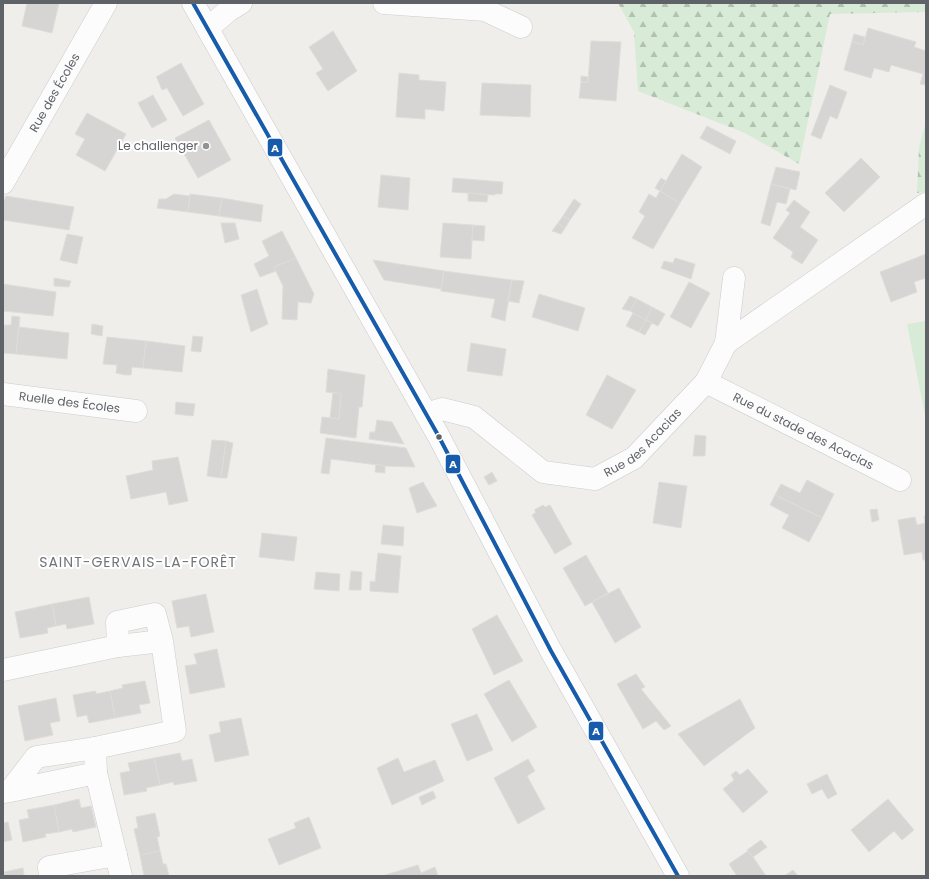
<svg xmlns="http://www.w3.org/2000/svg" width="929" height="879" font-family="Poppins,sans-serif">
	<defs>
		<pattern id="forest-firs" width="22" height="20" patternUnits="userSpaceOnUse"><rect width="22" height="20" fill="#d8ebd6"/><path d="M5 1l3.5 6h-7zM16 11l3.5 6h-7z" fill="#b2c2b1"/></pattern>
	</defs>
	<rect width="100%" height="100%" fill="#efeeea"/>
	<!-- green -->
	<polygon fill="#d8ebd6" points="926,321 926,420 907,324"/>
	<!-- forest -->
	<g fill="url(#forest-firs)">
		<polygon points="618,3 926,3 926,12 830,14 799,164 745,133 638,91 634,32"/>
		<polygon points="926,122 926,192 917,193 919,148"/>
	</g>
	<!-- building -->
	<g fill="#d6d5d3" stroke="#deddd9">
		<polygon points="27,3 59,3 52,33 22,26"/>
		<polygon points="868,28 916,42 914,47 926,51 926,85 920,84 923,74 891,65 889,72 874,68 871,78 844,70 852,41 863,45"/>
		<polygon points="333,31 357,71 328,91 316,73 323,69 309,47"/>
		<polygon points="854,34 865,37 863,45 852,41"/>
		<polygon points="591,41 621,42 616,101 579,98 581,82 588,82"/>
		<polygon points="181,63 204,104 183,116 167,88 162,90 157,78 156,77"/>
		<polygon points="399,73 419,75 419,80 446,82 444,111 425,109 425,119 396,117"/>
		<polygon points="581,76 588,77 588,82 581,82"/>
		<polygon points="482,83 531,85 530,117 480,115"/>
		<polygon points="830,85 847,92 837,119 830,116 821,139 811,135"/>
		<polygon points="153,95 167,120 152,128 138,103"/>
		<polygon points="87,113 126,134 105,171 76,155 85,139 75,134"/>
		<polygon points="209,120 231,160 198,178 175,138"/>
		<polygon points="707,126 736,141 730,154 700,138"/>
		<polygon points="682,154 702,167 680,203 660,191"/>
		<polygon points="861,158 880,177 844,212 825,193"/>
		<polygon points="776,167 800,172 796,190 771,184"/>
		<polygon points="381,175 410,178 408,210 378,207"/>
		<polygon points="453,178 503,182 502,194 495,194 495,195 452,192"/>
		<polygon points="661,178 666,181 660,191 655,188"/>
		<polygon points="771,184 790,189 786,204 777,202 770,226 761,223"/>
		<polygon points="660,191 680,203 653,249 632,238 645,216 639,212 649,194 656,198"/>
		<polygon points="468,193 488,195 487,202 468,201"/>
		<polygon points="174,194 190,196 188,212 157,208 159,199 166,199"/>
		<polygon points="190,194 222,198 219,216 188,212"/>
		<polygon points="6,196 74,207 69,230 3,220 3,203"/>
		<polygon points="222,198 263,205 261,222 219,216"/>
		<polygon points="574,199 581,204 570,220 563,216"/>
		<polygon points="794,200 810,212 800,227 818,240 802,264 791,257 793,252 773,238 790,213 786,210"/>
		<polygon points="563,216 570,220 565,228 558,223"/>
		<polygon points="221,223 235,223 239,239 225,243"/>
		<polygon points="443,223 473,225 471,259 440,257"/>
		<polygon points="558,223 565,228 561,234 552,231"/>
		<polygon points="473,225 485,226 484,241 472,240"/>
		<polygon points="282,231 296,258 274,267 276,271 260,277 254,264 269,256 262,241"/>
		<polygon points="67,234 83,237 77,264 60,260"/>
		<polygon points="926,254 926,278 914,282 917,292 891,302 880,272"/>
		<polygon points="296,258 314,294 311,303 298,302 297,320 282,319 283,286 274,267"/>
		<polygon points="675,258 695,264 691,279 661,268 664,261 673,263"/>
		<polygon points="373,260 444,271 441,289 384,280"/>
		<polygon points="444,271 512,280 505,321 491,317 495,299 441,291"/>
		<polygon points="54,278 71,281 69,287 54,286"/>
		<polygon points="512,280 524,281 519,303 508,301"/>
		<polygon points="689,282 710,293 691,328 670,317"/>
		<polygon points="3,284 56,292 53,316 3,311"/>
		<polygon points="257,289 268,324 251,332 241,295"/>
		<polygon points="539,294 585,308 578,331 532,317"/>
		<polygon points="630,296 637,299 630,311 622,309"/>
		<polygon points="637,299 652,307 646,320 630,311"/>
		<polygon points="652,307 665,314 658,326 646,320"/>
		<polygon points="633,313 646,320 639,332 626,326"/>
		<polygon points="12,316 20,317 16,354 3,353 3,325 11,325"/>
		<polygon points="646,320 652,323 645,335 639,332"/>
		<polygon points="92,324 103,326 102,336 91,334"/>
		<polygon points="19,327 69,333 67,359 16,354"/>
		<polygon points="193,336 203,337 201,352 191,351"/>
		<polygon points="107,337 146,341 143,368 132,367 131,375 125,375 116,373 117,365 103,364"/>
		<polygon points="146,341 185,346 182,372 143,368"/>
		<polygon points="471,343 506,349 502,376 467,371"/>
		<polygon points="328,369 365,375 362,407 359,407 356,438 320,433 322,417 339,419 341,394 326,392"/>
		<polygon points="607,375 636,390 612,429 586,415"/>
		<polygon points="333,392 341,394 339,419 330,418"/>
		<polygon points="176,402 195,404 193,416 175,414"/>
		<polygon points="377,420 392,422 404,444 369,439 370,432 375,432"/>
		<polygon points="695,435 706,436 705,456 693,456"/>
		<polygon points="326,438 406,448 415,467 385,466 331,459 329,474 321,473"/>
		<polygon points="212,440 226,441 221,478 207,476"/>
		<polygon points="226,441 233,443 227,478 221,478"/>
		<polygon points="178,457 188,501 169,505 166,492 131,499 126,476 153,470 152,461"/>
		<polygon points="376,464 385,466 385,473 375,472"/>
		<polygon points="492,472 497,481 489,485 484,477"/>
		<polygon points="807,480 834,494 822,518 775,495 781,484 800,493"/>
		<polygon points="423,482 437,506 417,513 409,488"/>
		<polygon points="659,482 687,486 681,528 653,523"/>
		<polygon points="775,495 822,518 809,542 782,528 789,515 770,505"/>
		<polygon points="543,505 545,507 550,505 572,544 555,554 532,515 536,512 534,510"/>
		<polygon points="877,509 879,520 872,522 870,510"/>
		<polygon points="924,516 926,516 926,560 923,560 922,552 904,555 898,520 915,517 917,525 925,523"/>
		<polygon points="383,525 404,527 403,546 381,544"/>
		<polygon points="262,533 297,537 294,561 259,557"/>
		<polygon points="378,553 401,556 398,593 370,591 370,581 375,582"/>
		<polygon points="586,555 608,593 585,606 563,568"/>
		<polygon points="351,571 362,572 361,590 349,590"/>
		<polygon points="316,572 340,574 339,591 314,589"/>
		<polygon points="619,588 641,627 615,643 592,602"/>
		<polygon points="206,594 214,632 191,637 189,626 177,628 172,601"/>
		<polygon points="89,597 94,624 67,629 66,624 56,626 52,604"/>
		<polygon points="52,604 56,626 47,628 48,633 20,638 15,612"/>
		<polygon points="497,615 523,661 494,675 472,629"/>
		<polygon points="217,649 225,687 190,694 185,666 197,664 194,654"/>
		<polygon points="636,674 645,687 641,689 671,726 664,730 656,721 643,729 617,684"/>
		<polygon points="509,680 537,727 512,742 484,694"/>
		<polygon points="145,681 150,703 139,705 141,713 115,718 110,691 123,688 122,685"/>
		<polygon points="96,691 96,694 110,691 115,718 89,723 87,715 77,717 73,695"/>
		<polygon points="56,698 60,721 50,723 53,735 25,741 18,706"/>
		<polygon points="740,699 755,728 704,766 678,734"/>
		<polygon points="477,714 493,750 467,761 451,724"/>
		<polygon points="241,718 249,755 215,762 209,735 221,732 219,722"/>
		<polygon points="180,753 182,761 192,759 197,781 174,785 173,782 160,785 154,758"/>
		<polygon points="154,758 160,785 146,788 147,791 124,795 120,773 130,771 128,763"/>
		<polygon points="398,758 404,772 435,760 444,781 392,805 377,768"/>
		<polygon points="528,759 535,771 527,776 545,809 518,824 494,778"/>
		<polygon points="748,769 768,792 743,813 723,789 734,780 731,775 736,771 740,775"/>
		<polygon points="827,774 837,794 828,799 822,789 812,794 807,784"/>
		<polygon points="433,791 436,798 422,805 419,797"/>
		<polygon points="79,799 81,808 91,806 96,827 73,832 72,829 59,832 54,805"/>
		<polygon points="888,799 914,830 902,840 894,831 869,852 851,830"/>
		<polygon points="54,805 59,832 45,834 46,837 23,842 19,820 29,818 27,810"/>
		<polygon points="155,813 160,836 157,837 160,851 140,855 134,829 138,828 136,817"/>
		<polygon points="309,817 321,848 279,865 268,839 296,828 294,823"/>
		<polygon points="8,822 12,840 3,842 3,823"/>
		<polygon points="761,840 767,847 753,857 747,850"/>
		<polygon points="160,851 163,864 166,864 169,876 144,876 140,855"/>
		<polygon points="748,851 753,857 766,876 737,876 729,864"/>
		<polygon points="418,865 421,873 435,867 438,876 382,876"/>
		<polygon points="23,868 24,876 5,876 4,872"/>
		<polygon points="793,870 798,876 784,876"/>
	</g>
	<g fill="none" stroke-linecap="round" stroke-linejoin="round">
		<defs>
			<g id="street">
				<polyline points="384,3 485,10 521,27"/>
				<polyline points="208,28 228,11 241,3"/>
				<path id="s1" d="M3 183 106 3"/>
				<polyline points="726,343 926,204"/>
				<path id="s2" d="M706 382 900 480"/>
				<path id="s3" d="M3 394 136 411"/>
				<path id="s4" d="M426 414 442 409 474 417 543 472 595 479 634 458 706 382 726 343 734 278"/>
				<polyline points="3,670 118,646"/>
				<polyline points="95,748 175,731 162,641 155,614 117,622 118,646 162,641"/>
				<polyline points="96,773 121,876"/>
				<polyline points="3,792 10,791 96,773 95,748 36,757 10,791"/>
				<polyline points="50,876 49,867 116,855"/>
			</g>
			<polyline id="secondary" points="193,3 438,435 551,651 678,876"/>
		</defs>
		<!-- street casing -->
		<use href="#street" stroke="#cbcccc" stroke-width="23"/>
		<!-- secondary casing -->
		<use href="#secondary" stroke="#cacacb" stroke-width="23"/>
		<!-- street -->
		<use href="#street" stroke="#fdfcfc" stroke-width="22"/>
		<!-- secondary -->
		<use href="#secondary" stroke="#fdfcfc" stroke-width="22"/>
		<defs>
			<polyline id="bus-1" points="193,3 438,435 551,651 678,876"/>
		</defs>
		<!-- bus-1 casing -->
		<use href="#bus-1" stroke="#fff" stroke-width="7"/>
		<!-- bus-1 -->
		<use href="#bus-1" stroke="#175bab" stroke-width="4"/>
	</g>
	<!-- markers -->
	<circle fill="#919496" stroke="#fff" stroke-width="1.5" cx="206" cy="146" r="4"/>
	<circle fill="#5f6368" stroke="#fff" stroke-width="1.5" cx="439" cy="437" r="3.5"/>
	<g text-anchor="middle" stroke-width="4" stroke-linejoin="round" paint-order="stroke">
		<!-- street labels -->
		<g font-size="12" fill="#5f6368" stroke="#fff">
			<text dy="4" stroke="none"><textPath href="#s1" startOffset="104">Rue des Écoles</textPath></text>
			<text dy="4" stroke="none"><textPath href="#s3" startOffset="67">Ruelle des Écoles</textPath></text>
			<text dy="4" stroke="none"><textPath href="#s2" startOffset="109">Rue du stade des Acacias</textPath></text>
			<text dy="4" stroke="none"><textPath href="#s4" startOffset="251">Rue des Acacias</textPath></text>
		</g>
		<!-- poi labels -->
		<g font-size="12" fill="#5f6368" stroke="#fff" text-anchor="end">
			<text x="198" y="150">Le challenger</text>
		</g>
		<!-- quarter labels -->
		<g font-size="14" letter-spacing="1" fill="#70757a" stroke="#fff">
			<text x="138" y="567">SAINT-GERVAIS-LA-FORÊT</text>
		</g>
	</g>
	<g stroke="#fff" stroke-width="1.5">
		<rect x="267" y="138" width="16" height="19" rx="4" fill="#175bab"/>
		<rect x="445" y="454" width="16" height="20" rx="4" fill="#175bab"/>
		<rect x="588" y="721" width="16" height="20" rx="4" fill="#175bab"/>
	</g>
	<g font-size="11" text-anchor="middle" font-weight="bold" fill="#fff">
		<text x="275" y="152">A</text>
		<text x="453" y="468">A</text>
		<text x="596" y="735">A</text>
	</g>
	<!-- border -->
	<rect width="929" height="879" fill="none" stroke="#5f6368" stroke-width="8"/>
</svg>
